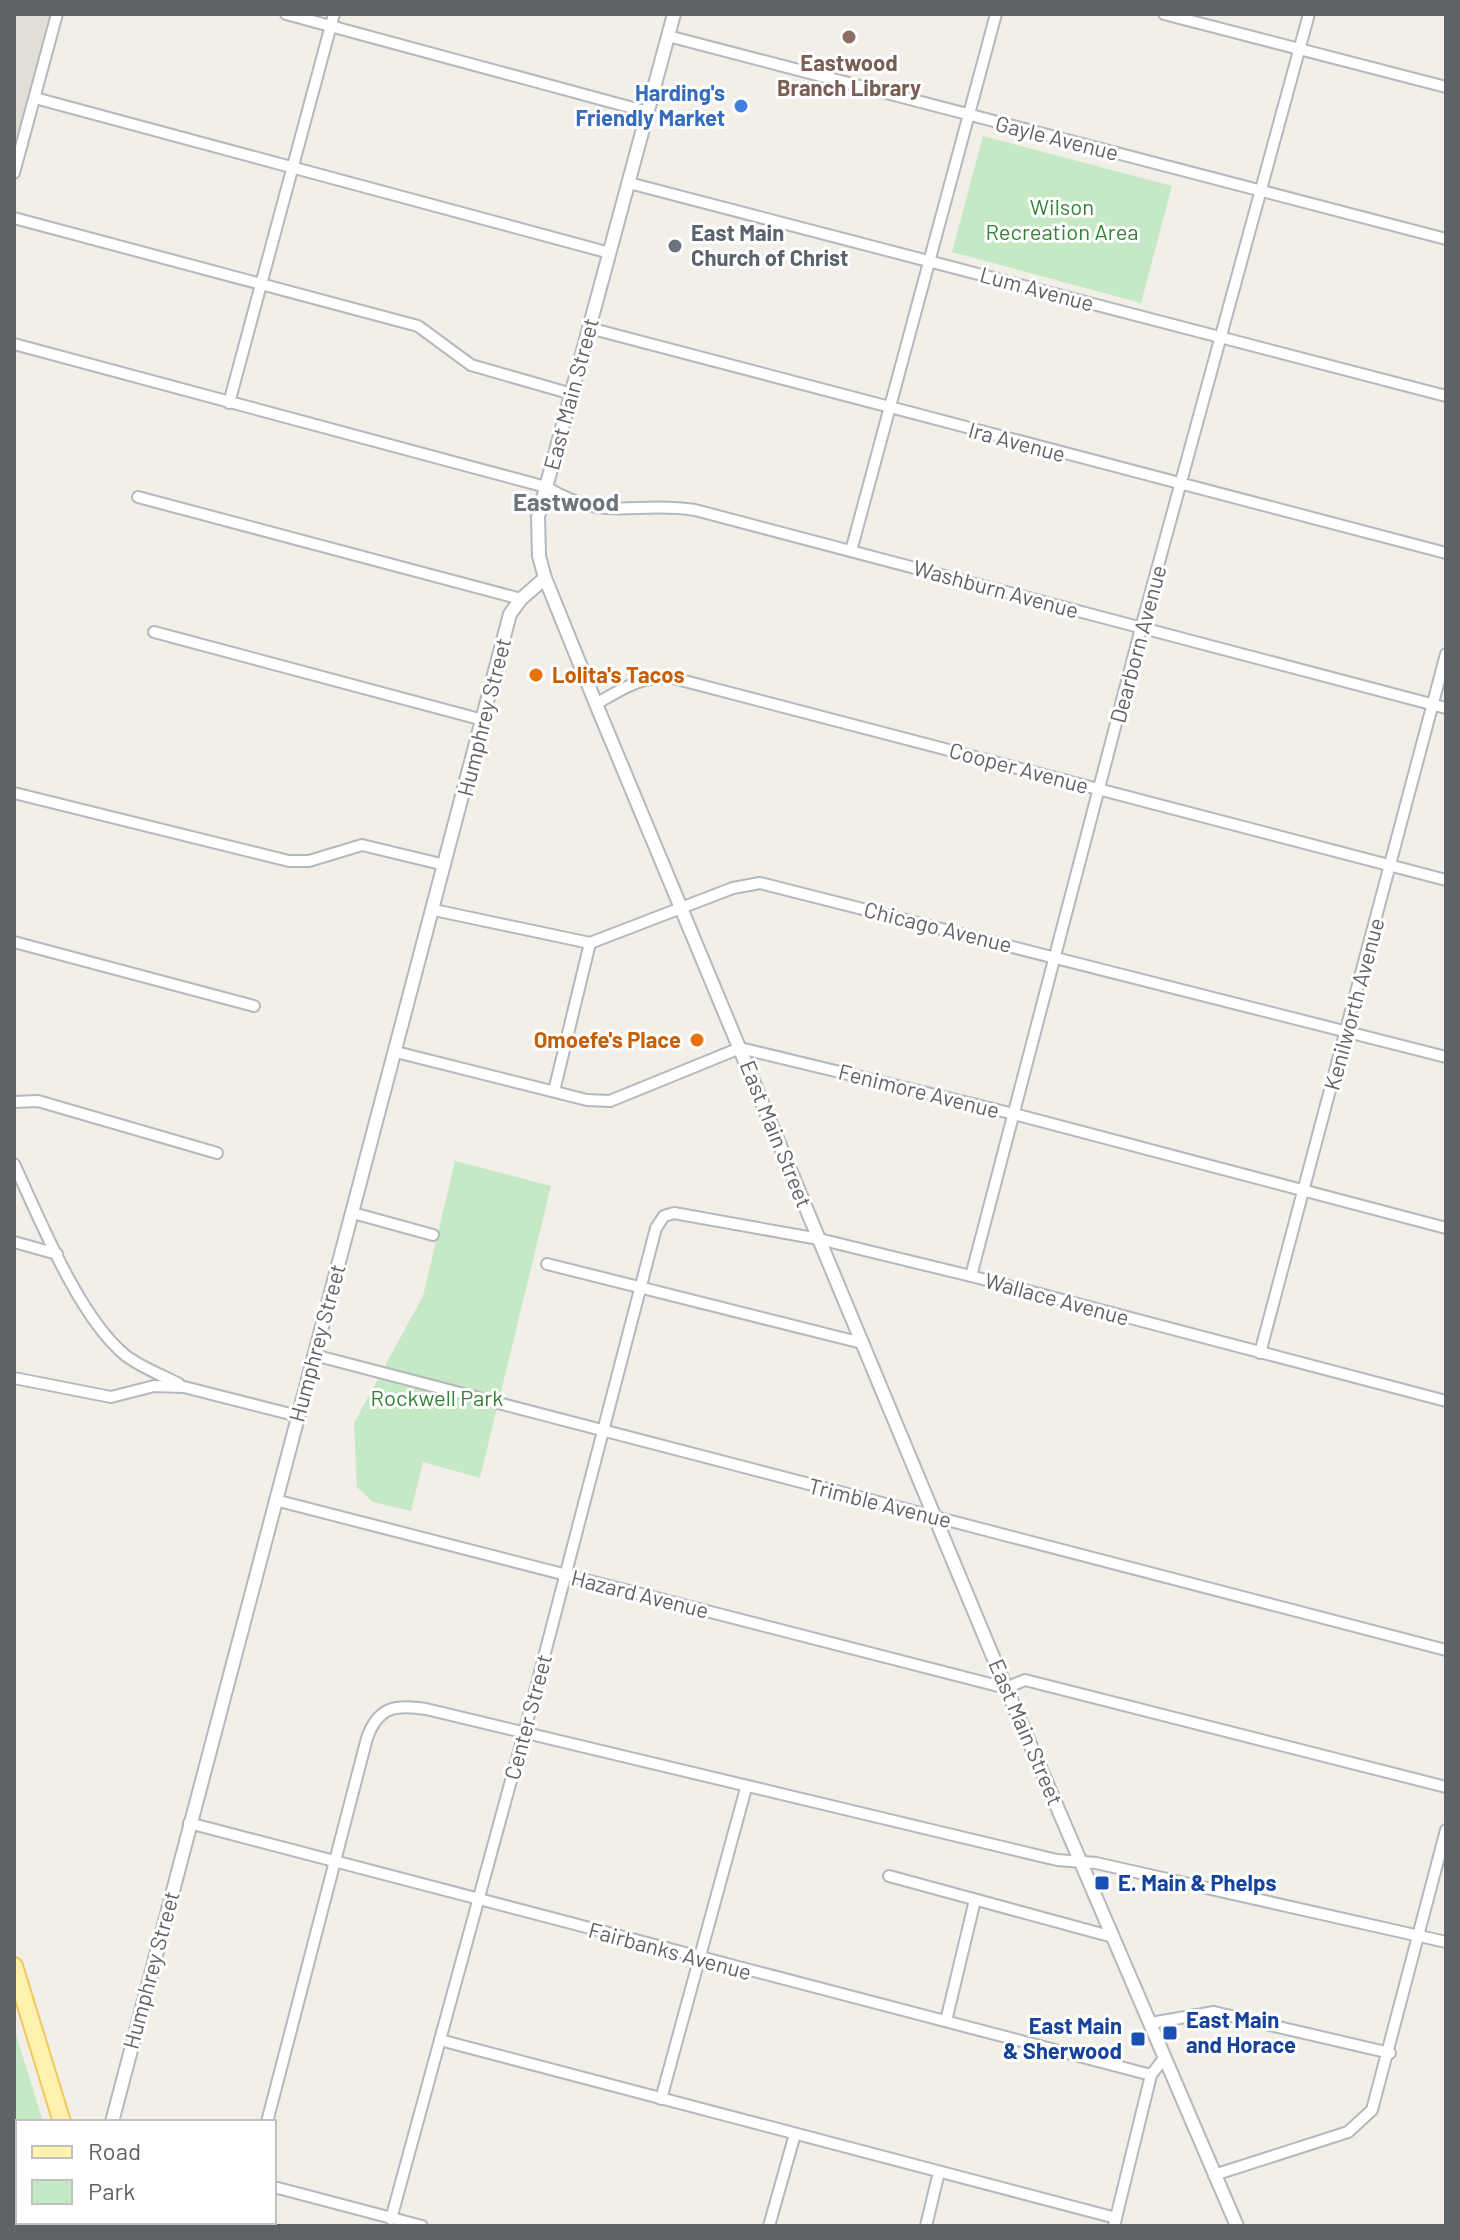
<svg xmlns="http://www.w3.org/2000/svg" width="1460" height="2240" font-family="Barlow,sans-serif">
	<rect width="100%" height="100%" fill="#f1efe8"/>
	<!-- education -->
	<polygon fill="#e1ded6" points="14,14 52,14 14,156"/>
	<!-- green -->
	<g fill="#c5e8c5">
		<polygon points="983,136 1172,186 1141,303 952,252"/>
		<polygon points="455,1161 551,1186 480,1478 423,1462 411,1511 373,1502 357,1487 354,1423 423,1296"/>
		<polygon points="14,2028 43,2122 18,2122 18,2222 74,2222 76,2226 14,2226"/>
	</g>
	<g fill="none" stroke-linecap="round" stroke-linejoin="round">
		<defs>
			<g id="minor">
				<polyline points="286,14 648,112"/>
				<polyline points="1164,14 1446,87"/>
				<polyline points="668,36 1446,239"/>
				<polyline points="35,98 610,253"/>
				<polyline points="14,173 57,14"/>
				<polyline points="629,183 1446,396"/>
				<polyline points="14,218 418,326 471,365 572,394"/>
				<polyline points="589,328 1446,553"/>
				<path d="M14 344 546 487C608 524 631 500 695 510L1446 708"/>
				<polyline points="229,403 334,14"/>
				<polyline points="138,497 521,599"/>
				<polyline points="851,551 996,14"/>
				<polyline points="154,632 483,720"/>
				<path d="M596 704C622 689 642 675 673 678L1446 880"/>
				<polyline points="14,793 289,861 309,861 362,845 445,865"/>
				<polyline points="434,910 590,943 733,888 760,883 1446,1057"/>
				<polyline points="14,942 254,1006"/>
				<polyline points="396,1052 587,1100 610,1101 740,1048 1014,1114 1446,1228"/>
				<polyline points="554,1091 590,943"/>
				<polyline points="14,1102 38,1101 217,1153"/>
				<path d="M14 1164C40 1219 78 1316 125 1355 140 1367 162 1375 179 1384"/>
				<polyline points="353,1213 433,1235"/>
				<polyline points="14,1242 57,1254"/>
				<polyline points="547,1264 862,1343"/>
				<polyline points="971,1276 1141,628 1309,14"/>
				<polyline points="1260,1353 1446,654"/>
				<polyline points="314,1355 1446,1650"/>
				<polyline points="14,1378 111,1397 154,1386 184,1387 298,1416"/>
				<polyline points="275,1500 1006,1688 1025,1680 1446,1787"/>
				<polyline points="189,1823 1151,2075"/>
				<polyline points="889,1876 1113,1937"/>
				<polyline points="946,2021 975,1900"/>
				<polyline points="1151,2023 1214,2012 1390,2053"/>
				<polyline points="440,2040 1116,2218"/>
				<polyline points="661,2099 746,1788"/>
				<path d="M267 2122 367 1738C378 1707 395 1704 426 1709L1057 1860 1096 1863 1446 1942"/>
				<polyline points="1214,2175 1348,2132 1372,2110 1446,1830"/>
				<polyline points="274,2187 422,2226"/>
				<polyline points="391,2219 527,1722 656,1228 664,1216 674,1213 819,1239 971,1276 1446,1401"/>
				<polyline points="769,2226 795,2134"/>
				<polyline points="926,2226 939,2172"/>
				<polyline points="1114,2226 1151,2075 1165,2057"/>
			</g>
			<g id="tertiary">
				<polyline points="674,14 538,517 539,556 545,578 596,704 1006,1688 1237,2226"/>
				<polyline points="112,2122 510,614 521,599 545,578"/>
			</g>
			<g id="primary">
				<polyline points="14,1966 62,2122"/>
				<polyline points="93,2222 94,2226"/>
			</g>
		</defs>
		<!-- minor casing -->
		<use href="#minor" stroke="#b5b8bc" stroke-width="14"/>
		<!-- tertiary casing -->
		<use href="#tertiary" stroke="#b5b8bc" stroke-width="16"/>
		<!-- primary casing -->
		<use href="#primary" stroke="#f2c960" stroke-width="20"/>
		<!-- minor -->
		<use href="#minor" stroke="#fff" stroke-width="10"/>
		<!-- tertiary -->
		<use href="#tertiary" stroke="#fff" stroke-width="12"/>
		<!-- primary -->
		<use href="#primary" stroke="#fff2af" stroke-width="16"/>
	</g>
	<!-- markers -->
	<circle fill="#8d6e63" stroke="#fff" stroke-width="3" cx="849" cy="37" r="8"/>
	<circle fill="#3f7fe0" stroke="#fff" stroke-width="3" cx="741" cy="106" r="8"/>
	<circle fill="#6b7280" stroke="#fff" stroke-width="3" cx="675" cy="246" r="8"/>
	<g fill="#e8710a" stroke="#fff" stroke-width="3">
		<circle cx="536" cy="675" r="8"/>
		<circle cx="697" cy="1040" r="8"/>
	</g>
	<g fill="#1a4fb4" stroke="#fff" stroke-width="3">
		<rect x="1094" y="1875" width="16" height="16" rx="4"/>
		<rect x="1162" y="2025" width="16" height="16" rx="4"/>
		<rect x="1130" y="2031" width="16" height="16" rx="4"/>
	</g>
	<g text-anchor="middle" stroke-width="6" stroke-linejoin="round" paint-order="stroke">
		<!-- education labels -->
		<g font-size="22" font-weight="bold" fill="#785e54" stroke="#fff">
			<text x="849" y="71">Eastwood<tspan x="849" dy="25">Branch Library</tspan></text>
		</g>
		<!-- shop labels -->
		<g font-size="22" font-weight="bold" fill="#366cbe" stroke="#fff" text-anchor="end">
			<text x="725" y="101">Harding's<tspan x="725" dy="25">Friendly Market</tspan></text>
		</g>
		<!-- street labels -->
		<g font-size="22" fill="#5f6368" stroke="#fff">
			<text transform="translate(1057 138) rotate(14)" y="8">Gayle Avenue</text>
			<text transform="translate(1037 289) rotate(15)" y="8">Lum Avenue</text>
			<text transform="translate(571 394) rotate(-75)" y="8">East Main Street</text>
			<text transform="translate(1017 442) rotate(15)" y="8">Ira Avenue</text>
			<text transform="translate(996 589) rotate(15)" y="8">Washburn Avenue</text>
			<text transform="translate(1138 644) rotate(-75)" y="8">Dearborn Avenue</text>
			<text transform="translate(484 717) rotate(-76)" y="8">Humphrey Street</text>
			<text transform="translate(1019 768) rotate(15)" y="8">Cooper Avenue</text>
			<text transform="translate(938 927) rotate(14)" y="8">Chicago Avenue</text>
			<text transform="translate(1354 1004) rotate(-75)" y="8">Kenilworth Avenue</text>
			<text transform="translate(919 1091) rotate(14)" y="8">Fenimore Avenue</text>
			<text transform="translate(776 1134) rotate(68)" y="8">East Main Street</text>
			<text transform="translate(1057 1299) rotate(15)" y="8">Wallace Avenue</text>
			<text transform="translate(317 1343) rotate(-75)" y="8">Humphrey Street</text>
			<text transform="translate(880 1503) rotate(14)" y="8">Trimble Avenue</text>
			<text transform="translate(640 1594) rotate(14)" y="8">Hazard Avenue</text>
			<text transform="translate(528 1717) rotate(-75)" y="8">Center Street</text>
			<text transform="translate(1026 1732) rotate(67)" y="8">East Main Street</text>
			<text transform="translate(670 1951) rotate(15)" y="8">Fairbanks Avenue</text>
			<text transform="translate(151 1970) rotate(-75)" y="8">Humphrey Street</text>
		</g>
		<!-- park labels -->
		<g font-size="22" fill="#348238" stroke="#fff">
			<text x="1062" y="215">Wilson<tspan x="1062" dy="25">Recreation Area</tspan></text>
			<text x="437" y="1406">Rockwell Park</text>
		</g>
		<!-- worship labels -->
		<g font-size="22" font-weight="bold" fill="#5b616d" stroke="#fff" text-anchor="start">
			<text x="691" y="241">East Main<tspan x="691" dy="25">Church of Christ</tspan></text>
		</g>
		<!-- food labels -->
		<g font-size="22" font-weight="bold" fill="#c56008" stroke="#fff" text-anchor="start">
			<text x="552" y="683">Lolita's Tacos</text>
			<text x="681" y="1048" text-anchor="end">Omoefe's Place</text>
		</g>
		<!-- transit labels -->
		<g font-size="22" font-weight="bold" fill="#164399" stroke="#fff" text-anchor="start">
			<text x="1118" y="1891">E. Main &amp; Phelps</text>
			<text x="1186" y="2028">East Main<tspan x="1186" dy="25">and Horace</tspan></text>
			<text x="1122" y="2034" text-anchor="end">East Main<tspan x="1122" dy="25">&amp; Sherwood</tspan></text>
		</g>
		<!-- neighbourhood labels -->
		<g font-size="24" font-weight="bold" fill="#70757a" stroke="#fff">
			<text x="566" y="511">Eastwood</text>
		</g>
	</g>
	<!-- border -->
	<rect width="1460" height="2240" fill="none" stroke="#5f6368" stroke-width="32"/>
	<!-- legend -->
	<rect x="16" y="2120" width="260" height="104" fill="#ffffff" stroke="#bfc1c3" stroke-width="2"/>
	<rect x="32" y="2146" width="40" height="12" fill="#fff2af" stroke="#bfc1c3" stroke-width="2"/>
	<text x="88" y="2160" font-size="24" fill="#5f6368">Road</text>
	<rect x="32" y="2180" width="40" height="24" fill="#c5e8c5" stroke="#bfc1c3" stroke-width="2"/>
	<text x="88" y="2200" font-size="24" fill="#5f6368">Park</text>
</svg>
